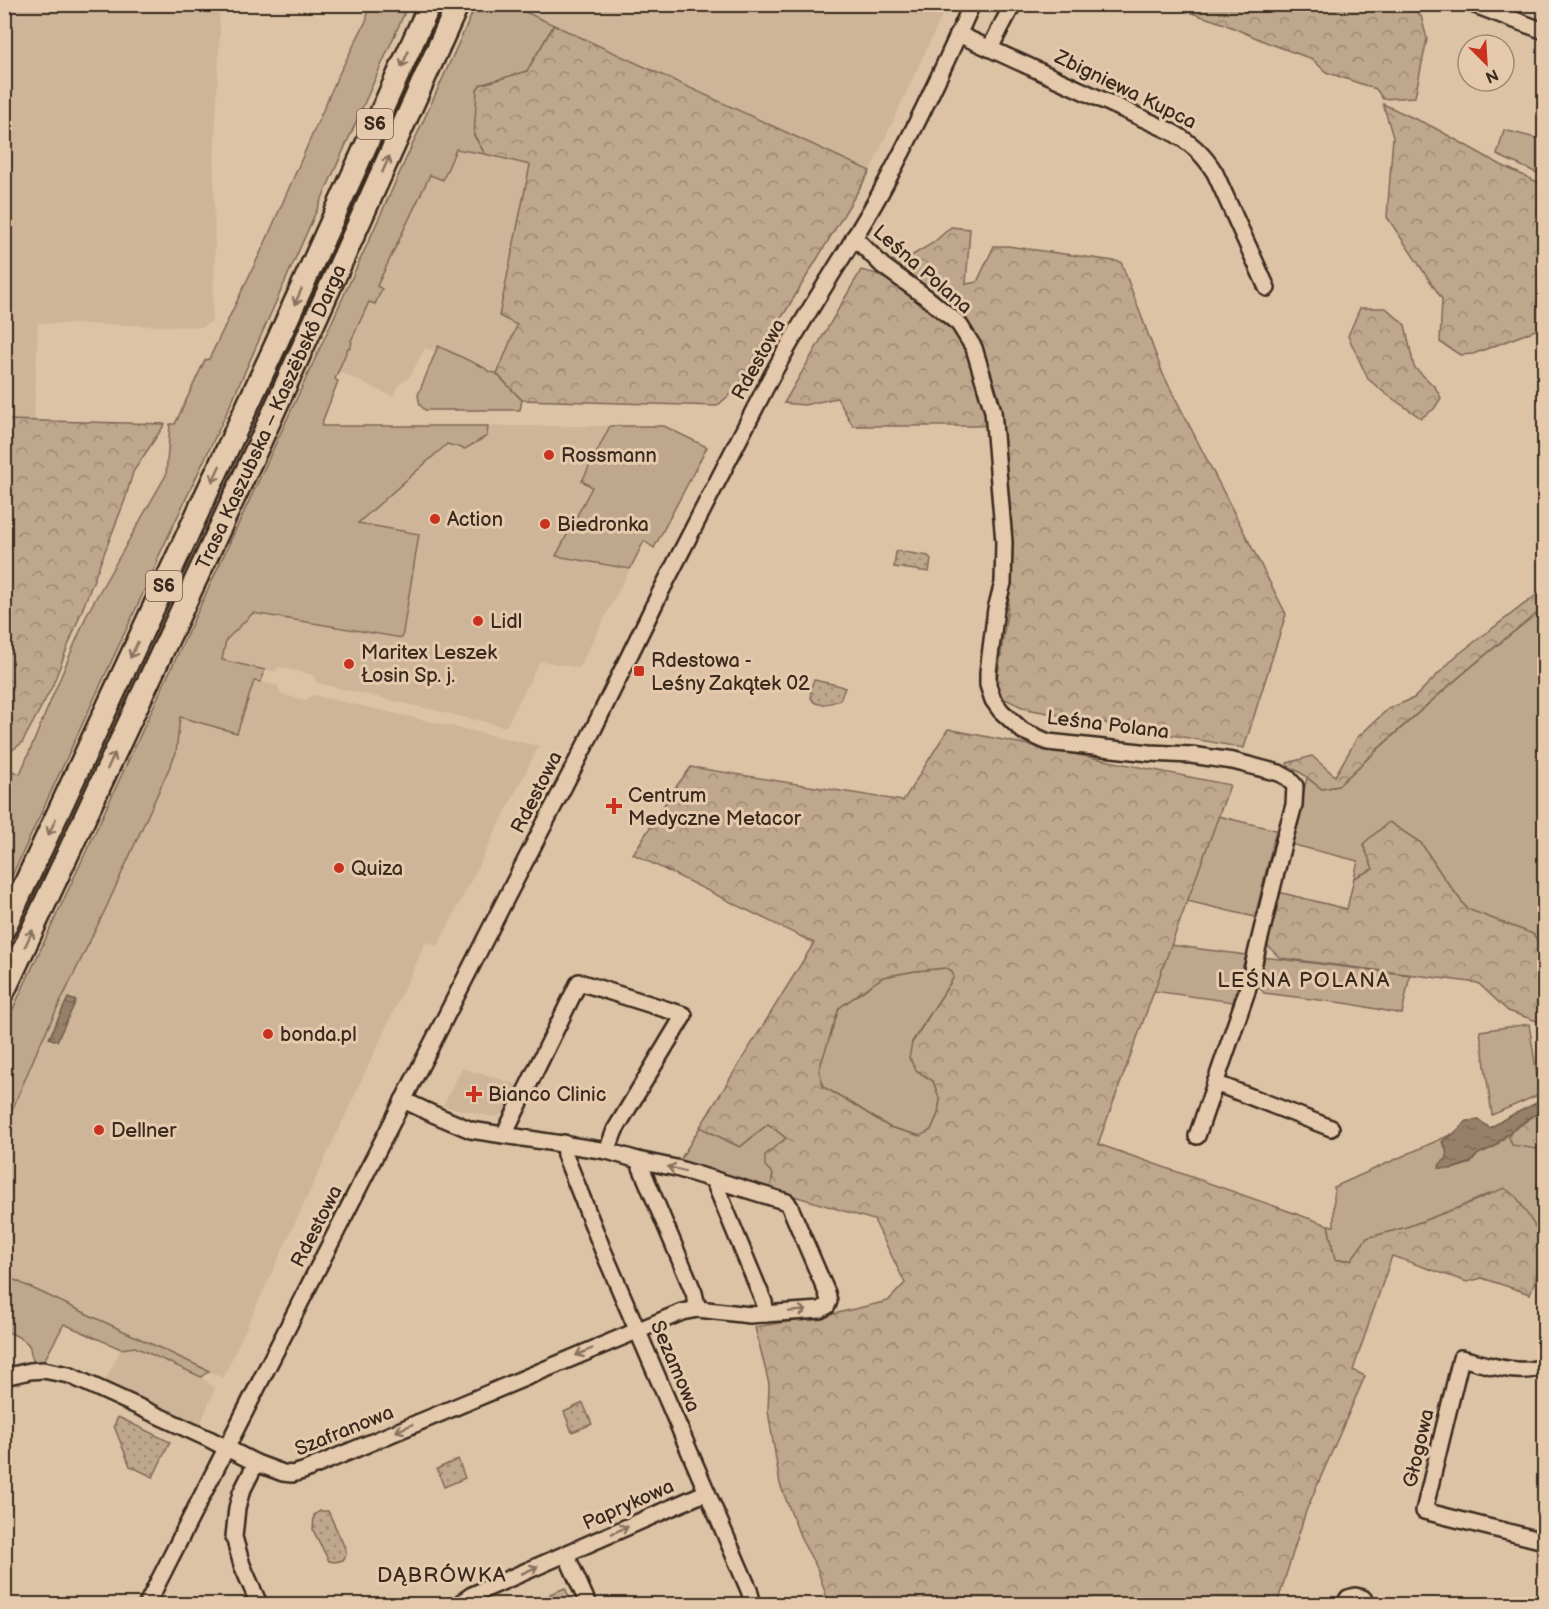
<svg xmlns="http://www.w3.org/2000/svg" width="1549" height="1609" font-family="'Balsamiq Sans',sans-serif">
	<defs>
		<pattern id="forest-crowns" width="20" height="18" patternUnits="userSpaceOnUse" patternTransform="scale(1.5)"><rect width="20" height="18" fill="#bfa78d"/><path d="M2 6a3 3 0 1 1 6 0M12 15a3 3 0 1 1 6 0" fill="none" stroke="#9c8873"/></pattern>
		<pattern id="park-dots" width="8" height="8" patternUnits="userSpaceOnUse" patternTransform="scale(1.5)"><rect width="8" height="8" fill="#bfa78d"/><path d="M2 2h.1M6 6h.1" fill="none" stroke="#9c8873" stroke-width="1.8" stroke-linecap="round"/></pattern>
		<pattern id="water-ripples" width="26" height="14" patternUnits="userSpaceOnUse" patternTransform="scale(1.5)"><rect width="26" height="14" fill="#96806a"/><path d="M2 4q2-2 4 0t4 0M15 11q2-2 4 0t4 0" fill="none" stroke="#7c6957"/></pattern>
	</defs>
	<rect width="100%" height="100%" fill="#ddc3a6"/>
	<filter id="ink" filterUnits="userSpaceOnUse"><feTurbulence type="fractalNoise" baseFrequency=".0167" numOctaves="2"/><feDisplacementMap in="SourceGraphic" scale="12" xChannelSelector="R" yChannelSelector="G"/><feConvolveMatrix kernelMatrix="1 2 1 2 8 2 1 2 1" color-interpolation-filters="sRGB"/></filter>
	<g filter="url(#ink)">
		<!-- built -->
		<g fill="#ceb59a">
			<polygon points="5,4 219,5 220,31 214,164 215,260 212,321 203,327 38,323 34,421 5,420"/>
			<polygon points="520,4 947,5 870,171 519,8"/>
			<polygon points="456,149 485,154 530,164 499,316 517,324 497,374 489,372 439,346 436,352 425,348 410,377 399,385 393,397 338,371 370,301 375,303 382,289 377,286 430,174 443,180"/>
			<polygon points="488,426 610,426 582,481 592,486 557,556 630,569 579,668 540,661 506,727 317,683 313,675 278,667 276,672 221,660 226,640 253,613 402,638 357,523 447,444 487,436"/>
			<polygon points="254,680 278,686 281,694 305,700 313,695 539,746 438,946 426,942 223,1378 5,1275 5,1127 39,1046 106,908 176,753 180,716"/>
			<polygon points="462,1068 519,1085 505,1113 495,1117 443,1106"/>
			<polygon points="135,1347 201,1377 215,1388 199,1428 104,1383 121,1349"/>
		</g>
		<!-- grass -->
		<g fill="#bfa78d" stroke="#7d6856" stroke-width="1.5">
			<polygon points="368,5 408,5 227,412 157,560 158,561 5,891 5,768 20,774 88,612 166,475 170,424 175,424 205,360 209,359 265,243 337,78 367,19"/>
			<polygon points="476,5 520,5 519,9 554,25 527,71 480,85 474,135 485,154 456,149 443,180 430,175 377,286 382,289 375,304 369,302 351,341 352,343 350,348 348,348 335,379 338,381 323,420 322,426 488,426 487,436 465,449 447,444 358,523 419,534 402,638 253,613 226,640 222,660 265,670 261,682 254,681 237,733 180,717 176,753 106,908 39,1046 5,1127 5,1026 314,361"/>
			<polygon points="400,94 406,96 296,340 5,968 5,952 272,378"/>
			<polygon points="1504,130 1544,140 1544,176 1497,155"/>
			<polygon points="438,346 485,368 489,372 496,373 522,400 520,410 425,410 420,405 418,395"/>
			<polygon points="610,426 664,426 707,447 654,548 644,541 630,569 556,556 592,487 582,481"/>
			<path d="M1544 608V950L1533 934 1467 909 1442 875 1421 843 1373 869 1354 878 1358 861 1290 844 1307 778 1322 789 1338 786C1405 724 1472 663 1544 608Z"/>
			<polygon points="1218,816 1276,830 1255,917 1187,901"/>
			<polygon points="1170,945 1246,955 1233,1002 1153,991"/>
			<polygon points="1263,957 1410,975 1402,1014 1351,1004 1264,993 1256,983"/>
			<polygon points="945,968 951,970 954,977 912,1042 916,1070 933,1081 940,1100 938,1114 931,1130 921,1136 889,1127 845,1099 823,1087 819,1069 839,1008 883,977 915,971"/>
			<polygon points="1529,1024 1540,1094 1492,1115 1480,1031"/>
			<polygon points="768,1124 786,1138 773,1174 770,1193 677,1165 700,1127 740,1147"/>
			<path d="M1511 1132 1509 1137 1542 1142 1544 1136V1241L1538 1228 1490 1193 1460 1207 1407 1227 1368 1238 1351 1260H1335L1328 1225 1334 1226V1187L1452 1134 1442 1142C1446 1148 1449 1155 1446 1161L1449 1168 1452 1169 1471 1163 1478 1154 1494 1147Z"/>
			<path d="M4 1275 209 1371 201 1377 135 1347 121 1349 64 1324 45 1359 42 1363 36 1364C25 1352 38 1347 18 1337 13 1334 10 1332 5 1332Z"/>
			<polygon points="565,1588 572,1604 554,1604 550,1594"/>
		</g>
		<!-- forest -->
		<g fill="url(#forest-crowns)" stroke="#7d6856" stroke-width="1.5" fill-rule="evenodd">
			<polygon points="1178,4 1408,5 1421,16 1427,39 1415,97 1383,99 1376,89 1326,72 1312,59 1268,43 1222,23 1176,8"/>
			<polygon points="554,25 870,171 784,314 771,329 737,388 717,406 522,400 497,374 517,325 499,316 530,165 485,154 474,135 477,90 480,85 527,71"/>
			<polygon points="1383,104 1433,127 1501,165 1544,185 1544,315 1536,330 1473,354 1460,355 1440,342 1442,299 1387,217 1393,137"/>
			<polygon points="951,227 970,229 966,284 977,282 994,246 1008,246 1121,262 1163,374 1286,614 1244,748 1026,709 995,694 1011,585 1013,545 1000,425 973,426 853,426 837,398 804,405 784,403 861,270 894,278 893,258 911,256 933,243"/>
			<polygon points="1360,308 1386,308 1405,325 1414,367 1435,387 1441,398 1434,409 1421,418 1386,394 1368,379 1348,336"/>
			<polygon points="5,420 165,424 133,472 125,500 52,687 22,743 5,755"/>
			<path d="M1544 584V608C1472 663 1404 724 1338 786L1322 789 1301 773 1288 766 1287 763 1312 756 1335 776 1357 738 1388 709 1414 698 1456 656 1539 593Z"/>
			<path d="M948 729 1230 785 1098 1144 1328 1225 1335 1260H1351L1367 1238 1407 1227 1460 1207 1504 1188 1516 1196 1544 1241V1256L1530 1294 1482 1278 1467 1282 1392 1256 1353 1370 1365 1376 1306 1511 1277 1604H829L817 1568 802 1541 780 1484 768 1411 769 1384 755 1327 829 1315 888 1301 905 1283 874 1220 794 1196 770 1193 773 1174 765 1166V1155L786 1138 768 1124 740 1147 700 1127 814 943 633 854 675 788 691 767 903 801ZM945 968 951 970 954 977 912 1043 909 1058 916 1070 933 1081 940 1100 938 1114 931 1130 920 1136 889 1127 845 1099 823 1087 819 1070 839 1008 883 977 915 971Z"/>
			<polygon points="1389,822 1421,843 1442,875 1467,909 1533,934 1544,950 1544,1020 1537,1021 1508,1011 1478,983 1280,958 1266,944 1278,892 1347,909 1354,878 1373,869 1363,844"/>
			<polygon points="1544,1113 1544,1136 1537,1149 1512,1145 1509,1137 1511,1132 1535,1115"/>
		</g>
		<!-- park -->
		<g fill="url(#park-dots)" stroke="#7d6856" stroke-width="1.5">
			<polygon points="898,551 928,556 931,559 929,572 894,567 896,552"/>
			<path d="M814 680 837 685 845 688 840 700C834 702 827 705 820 704 807 703 810 688 814 680Z"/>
			<polygon points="583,1403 592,1424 572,1432 564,1412"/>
			<polygon points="118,1417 170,1442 153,1477 130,1466 114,1426"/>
			<polygon points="458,1459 465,1478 444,1487 437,1469"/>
			<polygon points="320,1511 328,1511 345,1548 346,1555 343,1560 335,1562 329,1561 313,1530 314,1515"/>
		</g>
		<!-- water -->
		<g fill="url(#water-ripples)" stroke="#725e4c" stroke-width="1.5">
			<polygon points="68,998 76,1001 57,1041 49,1038"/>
			<polygon points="1544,1099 1544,1113 1535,1115 1530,1117 1501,1139 1494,1147 1478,1154 1471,1162 1452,1169 1439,1168 1440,1164 1447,1158 1446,1149 1443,1141 1451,1136 1467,1121 1479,1120 1490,1128 1506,1118"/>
		</g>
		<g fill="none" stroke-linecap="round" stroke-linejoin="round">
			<defs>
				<g id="minor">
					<polyline points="1472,4 1544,31"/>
					<path d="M958 34 1168 130C1189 141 1203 153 1215 173L1267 288"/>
					<polyline points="990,48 1013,4"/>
					<polyline points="854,237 883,266 926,297 959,324 974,348 993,411 1004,542 1003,583 996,609 988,672 988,685 993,700 1001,711 1023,731 1048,742 1150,753 1191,755 1233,761 1279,773 1288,778 1295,786 1294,805 1282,848 1247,991 1197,1136"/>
					<polyline points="1215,1083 1331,1128"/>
					<polyline points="504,1135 579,982 684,1015 615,1130 607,1151"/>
					<polyline points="564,1143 565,1155 602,1248 749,1590 753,1604"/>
					<polyline points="638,1160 694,1293 698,1309"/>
					<polyline points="713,1179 764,1302 766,1314"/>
					<path d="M1544 1366C1520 1377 1486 1364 1461 1358L1424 1511 1544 1541"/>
					<polyline points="4,1377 30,1371 43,1370 69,1375 209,1439 256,1463 283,1473 292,1474 303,1471 682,1312 698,1309 750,1315 820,1310 827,1306 829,1301 827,1293 790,1207 787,1202 676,1168 638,1160 607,1151 471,1130 433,1114 403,1100"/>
					<polyline points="256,1463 241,1493 237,1508 234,1537 242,1565 259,1604"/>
					<polyline points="566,1554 588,1604"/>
					<path d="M147 1604 502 906 593 730 659 595 770 379C804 314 847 254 882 190 915 130 944 67 972 4"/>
					<polyline points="459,1604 472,1595 707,1492"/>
					<polyline points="1345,1604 1348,1598 1355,1596 1363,1598 1367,1604"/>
				</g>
				<g id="highway">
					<polyline points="4,929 272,353 430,4"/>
					<path id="s1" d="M4 991 260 442 458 4"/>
				</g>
			</defs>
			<!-- minor casing -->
			<use href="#minor" stroke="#3b2a1e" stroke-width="20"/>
			<!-- highway casing -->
			<use href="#highway" stroke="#3b2a1e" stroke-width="26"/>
			<!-- minor -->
			<use href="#minor" stroke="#e4c9ac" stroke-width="15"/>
			<!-- highway -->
			<use href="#highway" stroke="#e4c9ac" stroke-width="21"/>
		</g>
		<!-- one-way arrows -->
		<defs><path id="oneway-shaft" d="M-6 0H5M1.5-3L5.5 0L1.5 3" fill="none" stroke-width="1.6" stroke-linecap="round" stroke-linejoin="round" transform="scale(1.5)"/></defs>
		<g stroke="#87725e">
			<use href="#oneway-shaft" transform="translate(405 59) rotate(114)"/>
			<use href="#oneway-shaft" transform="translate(386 164) rotate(-66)"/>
			<use href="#oneway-shaft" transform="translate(298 297) rotate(114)"/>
			<use href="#oneway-shaft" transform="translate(216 474) rotate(115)"/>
			<use href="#oneway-shaft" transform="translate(134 650) rotate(115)"/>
			<use href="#oneway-shaft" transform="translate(111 761) rotate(-65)"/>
			<use href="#oneway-shaft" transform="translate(52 827) rotate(115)"/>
			<use href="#oneway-shaft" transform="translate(29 938) rotate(-65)"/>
			<use href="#oneway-shaft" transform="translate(676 1169) rotate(-166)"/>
			<use href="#oneway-shaft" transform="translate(798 1311) rotate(-4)"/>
			<use href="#oneway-shaft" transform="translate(584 1352) rotate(157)"/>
			<use href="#oneway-shaft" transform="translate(404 1428) rotate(157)"/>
			<use href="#oneway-shaft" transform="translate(620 1530) rotate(-24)"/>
			<use href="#oneway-shaft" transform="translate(530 1570) rotate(-24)"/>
		</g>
	</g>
	<!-- markers -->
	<g fill="#c8321e" stroke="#e4c9ac" stroke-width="2">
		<circle cx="549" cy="455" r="6"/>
		<circle cx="435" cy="519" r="6"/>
		<circle cx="545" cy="524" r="6"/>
		<circle cx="478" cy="621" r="6"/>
		<circle cx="349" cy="664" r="6"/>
		<rect x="633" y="665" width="12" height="12" rx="3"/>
		<path d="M611 797h6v6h6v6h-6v6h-6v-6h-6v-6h6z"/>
		<circle cx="339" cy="868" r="6"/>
		<circle cx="268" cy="1034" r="6"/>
		<path d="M471 1085h6v6h6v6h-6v6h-6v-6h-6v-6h6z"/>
		<circle cx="99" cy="1130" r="6"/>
	</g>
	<g text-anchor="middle" stroke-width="6" stroke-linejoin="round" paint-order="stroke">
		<!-- shield labels -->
		<g fill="#e4c9ac" stroke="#6e5a49" stroke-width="1.5">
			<rect x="357" y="109" width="36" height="30" rx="4.5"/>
			<rect x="146" y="571" width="36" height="30" rx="4.5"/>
		</g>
		<g font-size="18" font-weight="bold" fill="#3b2a1e">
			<text x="375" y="130">S6</text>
			<text x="164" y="592">S6</text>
		</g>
		<!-- street labels -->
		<g font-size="20" fill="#3b2a1e" stroke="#e4c9ac">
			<text transform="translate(1126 89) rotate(26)" y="7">Zbigniewa Kupca</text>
			<text transform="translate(923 269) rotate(41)" y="7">Leśna Polana</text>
			<text transform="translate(758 359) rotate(-61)" y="7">Rdestowa</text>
			<text dy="7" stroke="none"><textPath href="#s1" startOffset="633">Trasa Kaszubska – Kaszëbskô Darga</textPath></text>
			<text transform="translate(1108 724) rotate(7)" y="7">Leśna Polana</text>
			<text transform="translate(536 792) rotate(-63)" y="7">Rdestowa</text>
			<text transform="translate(316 1226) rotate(-63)" y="7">Rdestowa</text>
			<text transform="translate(676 1366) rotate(67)" y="7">Sezamowa</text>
			<text transform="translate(344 1430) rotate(-22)" y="7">Szafranowa</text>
			<text transform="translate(1418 1448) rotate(-77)" y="7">Głogowa</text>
			<text transform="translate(628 1504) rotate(-24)" y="7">Paprykowa</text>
		</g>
		<!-- poi labels -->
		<g font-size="20" fill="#3b2a1e" stroke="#e4c9ac" text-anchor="start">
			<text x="561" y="462">Rossmann</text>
			<text x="447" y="526">Action</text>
			<text x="557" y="531">Biedronka</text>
			<text x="490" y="628">Lidl</text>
			<text x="361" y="659">Maritex Leszek<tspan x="361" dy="23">Łosin Sp. j.</tspan></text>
			<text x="651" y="667">Rdestowa -<tspan x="651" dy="23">Leśny Zakątek 02</tspan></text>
			<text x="628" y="802">Centrum<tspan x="628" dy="23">Medyczne Metacor</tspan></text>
			<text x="351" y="875">Quiza</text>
			<text x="280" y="1041">bonda.pl</text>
			<text x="488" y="1101">Bianco Clinic</text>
			<text x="111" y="1137">Dellner</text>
		</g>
		<!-- neighbourhood labels -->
		<g font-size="21" letter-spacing="1.5" fill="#3b2a1e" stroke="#e4c9ac">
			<text x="1304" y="987">LEŚNA POLANA</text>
			<text x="442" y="1582">DĄBRÓWKA</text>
		</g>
	</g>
	<!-- margin -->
	<rect width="1549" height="1609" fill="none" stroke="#e4c9ac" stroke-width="24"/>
	<rect x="12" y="12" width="1525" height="1585" fill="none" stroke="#3b2a1e" stroke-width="2" filter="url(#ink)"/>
	<!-- north arrow -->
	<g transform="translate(1486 63) rotate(156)"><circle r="28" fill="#e4c9ac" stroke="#a08973" stroke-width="1.5"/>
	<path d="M0-4.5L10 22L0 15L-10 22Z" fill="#c8321e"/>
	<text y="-9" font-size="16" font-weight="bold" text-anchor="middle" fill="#3b2a1e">N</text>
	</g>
</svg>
